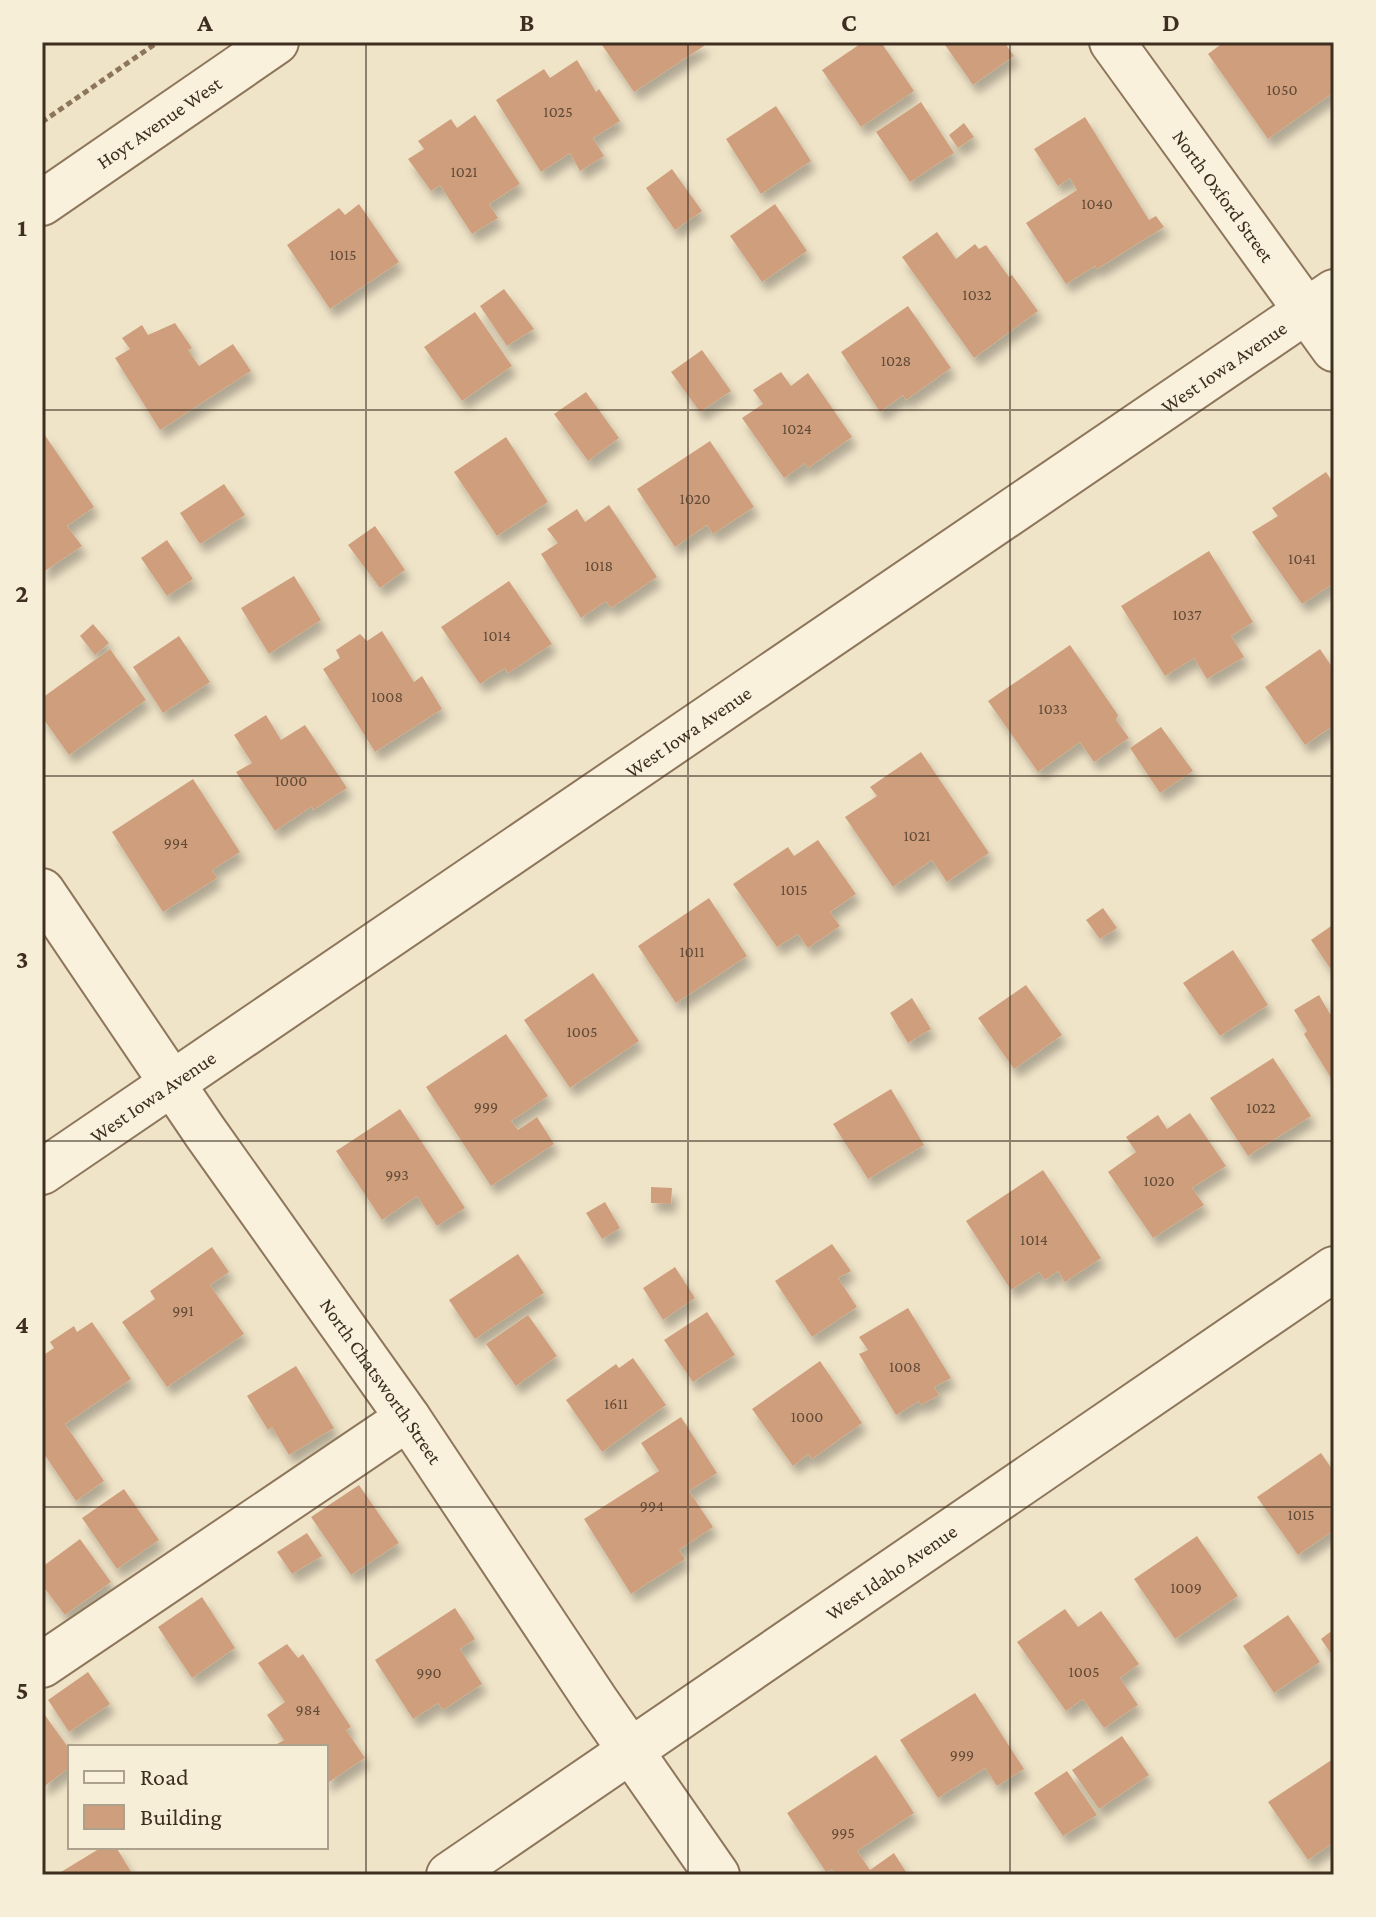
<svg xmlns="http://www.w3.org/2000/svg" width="1376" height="1917" font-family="'Crimson Pro',serif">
	<defs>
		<filter id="shadow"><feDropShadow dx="5" dy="9" stdDeviation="4" flood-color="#0004"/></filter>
	</defs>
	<rect width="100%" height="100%" fill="#f0e4c8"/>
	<!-- building -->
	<g fill="#cf9f7d" filter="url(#shadow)">
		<polygon points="600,42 701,42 704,46 634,92"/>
		<polygon points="863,42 881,42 914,91 861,127 822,70"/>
		<polygon points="943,42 1004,42 1014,56 973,85"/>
		<polygon points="1224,42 1334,42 1334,84 1330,87 1334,92 1268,139 1208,54"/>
		<polygon points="577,60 596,92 599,89 620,121 593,138 604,156 580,171 570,153 541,172 496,100 544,69 550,78"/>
		<polygon points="921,102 954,153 910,182 876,132"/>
		<polygon points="776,106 811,161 761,194 726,139"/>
		<polygon points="475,115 520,184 489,204 498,218 472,234 440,185 431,191 408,159 424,149 418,141 451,119 457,128"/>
		<polygon points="1085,117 1149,220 1156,216 1164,227 1097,269 1095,266 1066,284 1026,223 1077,190 1070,178 1058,186 1034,149"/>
		<polygon points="964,123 974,137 958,148 949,135"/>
		<polygon points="672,169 702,211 675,230 646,188"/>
		<polygon points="359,204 399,262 330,309 287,245 339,208 345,215"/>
		<polygon points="775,204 807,251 762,282 730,236"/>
		<polygon points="937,232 956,259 975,244 979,249 986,245 1009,277 1012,275 1038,311 974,358 902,257"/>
		<polygon points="504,289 534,329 507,346 480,306"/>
		<polygon points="908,306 951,368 906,400 903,395 880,412 841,352"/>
		<polygon points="475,312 512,366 462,401 424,347"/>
		<polygon points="175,323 192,348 188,350 199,366 233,344 251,371 160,430 115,358 130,349 122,338 142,325 148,335"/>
		<polygon points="702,350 731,391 700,412 671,372"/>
		<polygon points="781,372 791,386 808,373 852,437 808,468 805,463 784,478 742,418 763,404 753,390"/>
		<polygon points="586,392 619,438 588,461 554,414"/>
		<polygon points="42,431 94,507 67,526 82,546 42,573"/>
		<polygon points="506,437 548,502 497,536 454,472"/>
		<polygon points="710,441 754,507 713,534 707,525 675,547 637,489"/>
		<polygon points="1326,472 1334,484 1334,583 1302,604 1252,532 1278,516 1272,508"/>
		<polygon points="224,484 245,515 200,544 180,513"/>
		<polygon points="609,505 657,577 611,608 606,601 581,618 541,554 558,543 547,529 577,509 585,522"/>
		<polygon points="375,526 405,570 380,588 348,545"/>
		<polygon points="167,540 193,579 167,596 141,558"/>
		<polygon points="1209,551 1253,622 1231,636 1244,657 1207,679 1194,658 1165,676 1121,606"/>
		<polygon points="294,576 321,620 269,654 241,608"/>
		<polygon points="509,581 552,644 508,673 505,668 480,684 441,627"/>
		<polygon points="93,624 109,643 95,655 80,636"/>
		<polygon points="382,631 414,682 422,676 442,709 375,752 323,669 340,658 336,650 360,634 367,641"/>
		<polygon points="179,636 210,682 163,713 133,667"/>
		<polygon points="1070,645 1118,715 1116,720 1129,738 1094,762 1080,742 1038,772 988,701"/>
		<polygon points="110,649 146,700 69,755 42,717 42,698"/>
		<polygon points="1320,649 1334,670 1334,725 1305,745 1265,687"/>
		<polygon points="266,715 281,740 305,725 347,788 313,810 312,806 275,831 236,772 252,763 234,735"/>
		<polygon points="1161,727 1193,771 1160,793 1130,748"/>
		<polygon points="921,752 989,853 947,882 932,860 893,887 845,817 877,796 870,787"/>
		<polygon points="193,779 240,852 212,870 217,878 163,912 112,832"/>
		<polygon points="818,840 856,894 830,912 840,926 808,948 798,934 777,947 733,884 788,847 794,856"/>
		<polygon points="709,898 747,956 676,1003 638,946"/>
		<polygon points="1103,908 1117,928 1100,939 1086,920"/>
		<polygon points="1334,924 1334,974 1311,940"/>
		<polygon points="1233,950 1268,1005 1220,1036 1183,983"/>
		<polygon points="593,973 639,1041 570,1088 524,1020"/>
		<polygon points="1026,985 1062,1035 1014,1069 978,1018"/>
		<polygon points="1319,995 1330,1014 1334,1011 1334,1083 1304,1034 1307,1031 1294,1010"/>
		<polygon points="912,998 931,1029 908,1043 890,1013"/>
		<polygon points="506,1034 548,1096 511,1121 518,1130 537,1117 554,1144 491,1186 426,1087"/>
		<polygon points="1273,1058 1311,1116 1248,1156 1210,1098"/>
		<polygon points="891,1089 924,1145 868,1179 833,1124"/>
		<polygon points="400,1109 465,1208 437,1226 417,1196 382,1220 336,1151"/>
		<polygon points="1190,1113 1226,1166 1192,1188 1204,1205 1153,1238 1108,1172 1136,1152 1126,1137 1158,1115 1167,1129"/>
		<polygon points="1043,1170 1101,1258 1065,1282 1058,1271 1045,1280 1039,1272 1011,1290 966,1221"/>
		<polygon points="651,1187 672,1188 671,1204 651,1203"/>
		<polygon points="605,1202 620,1228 602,1239 586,1213"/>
		<polygon points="832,1244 851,1271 838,1278 857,1307 812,1337 775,1281"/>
		<polygon points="212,1247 229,1272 210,1285 244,1334 167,1387 122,1322 155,1299 150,1291"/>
		<polygon points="518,1254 544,1293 475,1339 449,1300"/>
		<polygon points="675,1267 695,1298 663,1320 643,1288"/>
		<polygon points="908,1308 951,1378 934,1387 939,1395 921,1405 919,1401 896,1415 859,1354 868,1350 859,1337"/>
		<polygon points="707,1312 735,1355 693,1382 664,1340"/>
		<polygon points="528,1315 557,1356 516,1386 486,1344"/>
		<polygon points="92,1322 131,1379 65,1424 104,1481 76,1501 42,1451 42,1408 46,1405 42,1400 42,1356 54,1348 50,1342 74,1326 77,1332"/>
		<polygon points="633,1358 666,1405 602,1452 566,1400 616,1364 619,1368"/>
		<polygon points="820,1361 862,1423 812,1459 808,1454 793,1466 752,1409"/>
		<polygon points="296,1366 334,1428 289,1455 272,1427 268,1430 247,1396"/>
		<polygon points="681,1417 717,1473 689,1491 713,1527 679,1550 685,1559 631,1594 584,1519 659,1471 641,1443"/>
		<polygon points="1321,1453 1334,1472 1334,1530 1298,1555 1257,1497"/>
		<polygon points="359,1485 399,1543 351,1575 311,1517"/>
		<polygon points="124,1489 159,1540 117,1569 82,1518"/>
		<polygon points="307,1533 322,1556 292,1574 277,1552"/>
		<polygon points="1197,1536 1238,1596 1175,1639 1134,1579"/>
		<polygon points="80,1539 111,1582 65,1615 42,1585 42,1567"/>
		<polygon points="202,1597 235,1648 192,1678 158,1627"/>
		<polygon points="455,1608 475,1639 460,1649 482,1684 443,1710 438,1703 413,1719 375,1660"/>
		<polygon points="1065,1609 1078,1627 1101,1611 1139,1664 1120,1678 1138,1705 1104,1728 1083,1699 1066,1711 1017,1642"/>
		<polygon points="1288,1615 1320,1662 1274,1693 1243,1646"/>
		<polygon points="1334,1629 1334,1658 1321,1639"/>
		<polygon points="287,1644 298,1658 303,1654 351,1727 346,1730 365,1758 326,1784 326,1747 272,1747 284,1740 267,1715 285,1702 258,1663"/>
		<polygon points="88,1672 110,1704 69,1732 48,1700"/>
		<polygon points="975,1693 1024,1769 997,1786 985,1768 938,1798 900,1740"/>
		<polygon points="42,1711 70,1750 70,1767 42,1788"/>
		<polygon points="1122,1736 1149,1775 1099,1809 1072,1770"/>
		<polygon points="876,1755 914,1813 857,1851 870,1870 894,1853 908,1875 836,1875 832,1869 826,1872 787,1813"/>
		<polygon points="1333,1759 1334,1842 1308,1860 1268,1802"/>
		<polygon points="1067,1771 1097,1815 1063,1836 1034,1793"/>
		<polygon points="102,1847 116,1847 133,1875 56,1875"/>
	</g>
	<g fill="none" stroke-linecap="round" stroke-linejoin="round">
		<defs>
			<g id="minor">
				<path id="s1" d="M1112 42 1334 349"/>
				<path id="s2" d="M42 203 276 42"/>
				<path id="s3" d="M42 891 205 1132 408 1418 596 1701 717 1875"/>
				<path id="s4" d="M42 1172 1334 292"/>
				<polyline points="42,1665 408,1418"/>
				<path id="s5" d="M449 1875 1334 1269"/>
			</g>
		</defs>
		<!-- minor casing -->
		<use href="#minor" stroke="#8d765c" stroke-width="48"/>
		<!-- path -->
		<polyline stroke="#8d765c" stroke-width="5" stroke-dasharray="6 4" stroke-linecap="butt" points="42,122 158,42"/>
		<!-- minor -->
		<use href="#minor" stroke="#faf1dc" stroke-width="44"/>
	</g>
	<!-- grid -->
	<path fill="none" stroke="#3d2e20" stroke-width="2" stroke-opacity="0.55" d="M366 42V1875M688 42V1875M1010 42V1875M42 410H1334M42 776H1334M42 1141H1334M42 1507H1334"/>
	<g text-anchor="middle" stroke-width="6" stroke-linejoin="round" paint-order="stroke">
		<!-- number labels -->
		<g font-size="16" fill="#624a37">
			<text x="1282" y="95">1050</text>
			<text x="558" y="117">1025</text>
			<text x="464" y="177">1021</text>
			<text x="1097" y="209">1040</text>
			<text x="343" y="260">1015</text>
			<text x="977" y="300">1032</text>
			<text x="896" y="366">1028</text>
			<text x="797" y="434">1024</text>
			<text x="695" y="504">1020</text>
			<text x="1302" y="564">1041</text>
			<text x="599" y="571">1018</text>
			<text x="1187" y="620">1037</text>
			<text x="497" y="641">1014</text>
			<text x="387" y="702">1008</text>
			<text x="1053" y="714">1033</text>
			<text x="291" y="786">1000</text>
			<text x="917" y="841">1021</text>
			<text x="176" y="848">994</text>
			<text x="794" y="895">1015</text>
			<text x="692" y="957">1011</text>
			<text x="582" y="1037">1005</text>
			<text x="486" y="1112">999</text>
			<text x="1261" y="1113">1022</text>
			<text x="397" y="1180">993</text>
			<text x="1159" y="1186">1020</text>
			<text x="1034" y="1245">1014</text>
			<text x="183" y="1316">991</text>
			<text x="905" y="1372">1008</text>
			<text x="616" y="1409">1611</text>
			<text x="807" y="1422">1000</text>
			<text x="652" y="1511">994</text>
			<text x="1301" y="1520">1015</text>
			<text x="1186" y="1593">1009</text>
			<text x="1084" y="1677">1005</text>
			<text x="429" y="1678">990</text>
			<text x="308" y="1715">984</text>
			<text x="962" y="1760">999</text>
			<text x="843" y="1838">995</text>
		</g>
		<!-- street labels -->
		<g font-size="20" fill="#3d2e20" stroke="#f7eed8">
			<text dy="7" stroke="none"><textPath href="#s2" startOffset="142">Hoyt Avenue West</textPath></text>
			<text dy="7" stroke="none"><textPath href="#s1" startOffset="190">North Oxford Street</textPath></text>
			<text dy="7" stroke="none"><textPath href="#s4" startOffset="1430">West Iowa Avenue</textPath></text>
			<text dy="7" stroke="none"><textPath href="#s4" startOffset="782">West Iowa Avenue</textPath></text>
			<text dy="7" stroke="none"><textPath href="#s4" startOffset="134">West Iowa Avenue</textPath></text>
			<text dy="7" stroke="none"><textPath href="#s3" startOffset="596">North Chatsworth Street</textPath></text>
			<text dy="7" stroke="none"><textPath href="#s5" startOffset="536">West Idaho Avenue</textPath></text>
		</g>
	</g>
	<!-- border -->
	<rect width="1376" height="1917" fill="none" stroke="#f7eed8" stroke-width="88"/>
	<!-- legend -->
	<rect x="68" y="1745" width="260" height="104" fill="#f7eed8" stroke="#ada18e" stroke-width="2"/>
	<rect x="84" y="1771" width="40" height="12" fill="#faf1dc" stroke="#ada18e" stroke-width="2"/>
	<text x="140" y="1785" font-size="24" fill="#3d2e20">Road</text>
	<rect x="84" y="1805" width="40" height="24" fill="#cf9f7d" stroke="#ada18e" stroke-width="2"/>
	<text x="140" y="1825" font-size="24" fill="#3d2e20">Building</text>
	<rect x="44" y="44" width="1288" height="1829" fill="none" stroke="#3d2e20" stroke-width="3"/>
	<g font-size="26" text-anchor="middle" font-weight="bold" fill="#3d2e20">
		<text x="205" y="31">A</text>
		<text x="527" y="31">B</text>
		<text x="849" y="31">C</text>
		<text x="1171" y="31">D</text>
		<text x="22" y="236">1</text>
		<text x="22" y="602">2</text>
		<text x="22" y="968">3</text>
		<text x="22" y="1333">4</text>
		<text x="22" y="1699">5</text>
	</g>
</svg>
